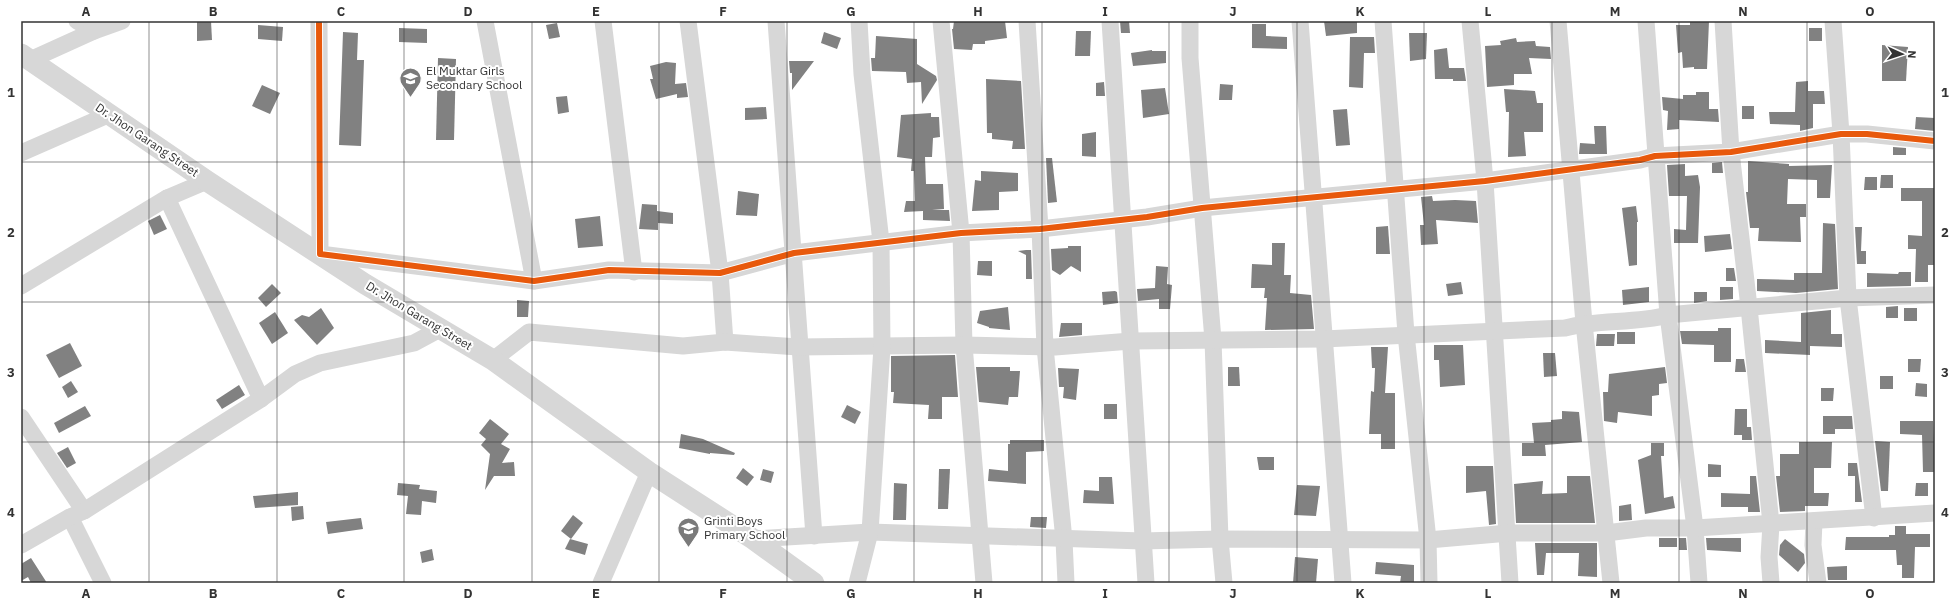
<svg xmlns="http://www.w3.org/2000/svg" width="1956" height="604" font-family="'IBM Plex Sans',sans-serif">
	<rect width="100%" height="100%" fill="#fff"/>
	<!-- building -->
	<g fill="#818181">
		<polygon points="197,21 211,21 212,40 197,41"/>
		<polygon points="954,21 1005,21 1007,38 985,41 985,44 973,44 972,50 954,49 952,29 953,29"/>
		<polygon points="1120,21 1129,21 1130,33 1121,33"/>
		<polygon points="1324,21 1357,21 1357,33 1326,36"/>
		<polygon points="1690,21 1709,21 1707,69 1694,69 1694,67 1683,68 1682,52 1678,53 1676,25 1690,25"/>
		<polygon points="557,23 560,37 549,39 546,25"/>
		<polygon points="1252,24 1266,24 1266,36 1287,37 1287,49 1252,48"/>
		<polygon points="258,25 283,27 282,41 258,39"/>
		<polygon points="399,28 427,29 427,43 399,42"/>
		<rect x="1809" y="28" width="13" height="13"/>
		<polygon points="1076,31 1091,31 1090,56 1075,56"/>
		<polygon points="343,32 358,33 357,60 364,60 361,146 339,145"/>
		<polygon points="824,32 841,38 837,49 821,43"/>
		<polygon points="1409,33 1427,33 1426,59 1410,61"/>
		<polygon points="876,36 917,39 917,64 936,76 937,80 922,104 921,82 907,83 906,72 872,71 871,58 875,58"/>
		<polygon points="1350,37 1374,37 1375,53 1364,53 1363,88 1349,87"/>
		<polygon points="1516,38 1517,42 1535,41 1536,46 1550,47 1551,59 1529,58 1532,74 1514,74 1514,85 1487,87 1485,46 1501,45 1500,41"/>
		<polygon points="1882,45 1908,47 1906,81 1882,81"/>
		<polygon points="1447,48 1449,68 1464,68 1466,81 1453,81 1453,79 1435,79 1434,50"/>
		<polygon points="1152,50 1152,51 1166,51 1166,63 1133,66 1131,53"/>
		<polygon points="438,58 456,59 454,140 436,140"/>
		<polygon points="789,61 814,61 792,90 792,73 790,73"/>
		<polygon points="666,62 676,63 675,84 686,83 688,97 677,98 677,94 656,99 650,79 653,79 650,66"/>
		<polygon points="986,79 1021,81 1025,149 1012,149 1013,141 992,139 992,133 987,133"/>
		<polygon points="1808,81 1808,91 1824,91 1825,104 1813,104 1813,128 1800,131 1800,125 1770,124 1769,112 1795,112 1796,82"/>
		<polygon points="1104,82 1105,96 1096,96 1096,83"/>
		<polygon points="1220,84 1233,85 1232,100 1219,100"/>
		<polygon points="262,85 280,93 270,114 252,106"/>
		<polygon points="1165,88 1169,114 1143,118 1141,90"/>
		<polygon points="1504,89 1535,91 1537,103 1543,103 1543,132 1524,132 1526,156 1508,157 1509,112 1506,112"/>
		<polygon points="1696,92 1709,92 1709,109 1718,109 1719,122 1679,120 1679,129 1667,130 1668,111 1663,110 1662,97 1683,99 1683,95 1696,95"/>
		<polygon points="567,96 569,112 558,114 556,97"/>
		<rect x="1742" y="106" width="12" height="13"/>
		<polygon points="766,107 767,119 745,120 745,108"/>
		<polygon points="1347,109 1350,145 1336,146 1333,110"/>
		<polygon points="931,113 931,117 939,117 940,137 933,138 932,157 925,157 926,184 943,184 944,209 932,210 949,210 950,221 923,220 923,211 904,212 906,201 915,201 914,171 911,171 912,159 897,157 901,115"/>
		<polygon points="1916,117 1935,118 1935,131 1915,129"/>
		<polygon points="1594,126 1606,126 1607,154 1579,154 1580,143 1595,144"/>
		<polygon points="1096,132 1096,157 1082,156 1082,134"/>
		<polygon points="1893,147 1906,148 1906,155 1893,155"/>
		<polygon points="1046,158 1052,158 1057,202 1048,203"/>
		<polygon points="1748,161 1789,164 1789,166 1832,165 1830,198 1817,198 1817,180 1788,179 1787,204 1806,204 1806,217 1800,217 1801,242 1758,241 1759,228 1750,228 1746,192 1748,192"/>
		<polygon points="1722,162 1723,173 1712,173 1712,163"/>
		<polygon points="1685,164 1685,176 1698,175 1700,187 1698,243 1674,243 1674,229 1686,230 1687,196 1669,196 1667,165"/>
		<polygon points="981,171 1018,173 1018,191 999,192 999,210 972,211 975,180 981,181"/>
		<polygon points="1881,175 1893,175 1893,188 1880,188"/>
		<polygon points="1865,177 1877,177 1877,190 1864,190"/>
		<polygon points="1901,188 1935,188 1935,265 1928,265 1928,282 1915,282 1916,249 1908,249 1908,235 1922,236 1922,201 1901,201"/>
		<polygon points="738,191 759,194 757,216 736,215"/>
		<polygon points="1432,196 1433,201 1455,200 1476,201 1478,223 1436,220 1438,244 1421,245 1420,225 1424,225 1421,197"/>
		<polygon points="642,204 657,205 657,211 673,213 673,224 658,223 658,230 639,229"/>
		<polygon points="1636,206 1638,222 1637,222 1637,265 1629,266 1622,208"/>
		<polygon points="160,215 167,229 154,235 148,221"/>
		<polygon points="600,216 603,246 578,248 575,219"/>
		<polygon points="1823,223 1835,224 1838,289 1796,293 1757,291 1757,279 1794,280 1794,273 1822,273"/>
		<polygon points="1388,226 1390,254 1376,254 1376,227"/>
		<polygon points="1855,227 1862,227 1861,251 1866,251 1866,264 1857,264"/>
		<polygon points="1730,234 1732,249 1705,252 1704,236"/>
		<polygon points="1272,243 1285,243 1284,275 1291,275 1290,293 1311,295 1314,329 1265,330 1267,298 1264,298 1265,288 1251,288 1252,264 1272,265"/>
		<polygon points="1068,246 1081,246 1081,272 1071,266 1060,275 1052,270 1051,249 1068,248"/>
		<polygon points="1026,250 1031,250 1032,279 1026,279 1026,255 1018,251"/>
		<polygon points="978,261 992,261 992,276 977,275"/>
		<polygon points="1156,266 1168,267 1167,284 1172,285 1170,309 1159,309 1159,299 1138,301 1137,289 1155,288"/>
		<polygon points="1726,268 1734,268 1736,281 1726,281"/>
		<polygon points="1899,272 1911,272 1911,286 1867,287 1867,273 1898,274"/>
		<polygon points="1461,282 1463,294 1448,296 1446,284"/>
		<polygon points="272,284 281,293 266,307 258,298"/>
		<polygon points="1649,287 1649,302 1623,305 1622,290"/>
		<polygon points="1720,287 1733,287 1733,299 1720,300"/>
		<polygon points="1115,291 1117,292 1118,303 1103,305 1102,292"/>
		<polygon points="1694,292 1707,292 1707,301 1694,303"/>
		<polygon points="517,300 529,301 528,317 517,317"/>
		<polygon points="1898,306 1898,318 1886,318 1886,307"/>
		<polygon points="1008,307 1010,330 989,328 989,327 977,323 980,311"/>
		<polygon points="321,308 334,328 317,345 294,320 302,315 309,317"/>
		<rect x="1904" y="308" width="13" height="13"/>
		<polygon points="1831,310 1831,334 1842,334 1842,347 1810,346 1810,355 1765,353 1765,340 1801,342 1801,313"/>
		<polygon points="275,312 288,333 272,344 259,323"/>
		<polygon points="1061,323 1082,323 1082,335 1059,337"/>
		<polygon points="1718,328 1731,328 1731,362 1714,362 1714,345 1682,344 1680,331 1718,331"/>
		<rect x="1617" y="332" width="18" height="12"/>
		<polygon points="1597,334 1615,334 1614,346 1596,346"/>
		<polygon points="70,343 82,366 59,378 46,355"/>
		<polygon points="1434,345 1463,345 1465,385 1440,387 1439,360 1434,360"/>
		<polygon points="1371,347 1388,347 1385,393 1395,393 1395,449 1381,449 1381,434 1369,434 1371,391 1374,392 1375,368 1372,368"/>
		<polygon points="1543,353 1555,353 1557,376 1544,377"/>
		<polygon points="955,355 958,397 942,397 942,419 928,419 929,405 893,403 894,392 891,392 891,356"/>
		<polygon points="1736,359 1744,359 1746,372 1735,372"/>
		<polygon points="1908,359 1921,359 1920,372 1908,372"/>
		<polygon points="976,367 1010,367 1010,371 1020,371 1018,397 1009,397 1008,405 979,402"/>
		<polygon points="1228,367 1239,367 1240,386 1228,386"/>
		<polygon points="1665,367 1667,383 1659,384 1659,395 1652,396 1652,416 1618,412 1617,423 1604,421 1603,392 1608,392 1609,374"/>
		<polygon points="1058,368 1079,369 1076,400 1063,398 1064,387 1059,387"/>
		<rect x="1880" y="376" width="13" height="13"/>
		<polygon points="71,381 78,392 68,398 62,387"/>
		<polygon points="1916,383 1927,384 1927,397 1915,396"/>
		<polygon points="239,385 245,395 222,409 216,400"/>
		<polygon points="1821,388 1834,388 1833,401 1821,401"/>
		<rect x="1104" y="404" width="13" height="15"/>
		<polygon points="847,405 861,412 855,424 841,417"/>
		<polygon points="85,406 91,416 59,433 54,423"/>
		<polygon points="1735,409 1747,409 1747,427 1751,427 1752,440 1742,440 1742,435 1734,435"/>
		<polygon points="1562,411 1579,412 1582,442 1545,445 1546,456 1522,456 1522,443 1534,443 1532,423 1551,422 1551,420 1562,419"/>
		<polygon points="1823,416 1852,416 1853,429 1835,429 1835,434 1823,434"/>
		<polygon points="490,419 509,434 501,444 510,449 502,463 514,462 515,476 494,476 485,490 490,454 481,445 486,439 479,433"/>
		<polygon points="1900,421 1933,421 1935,472 1923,472 1922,435 1900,434"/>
		<polygon points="681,434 703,439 735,453 734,455 710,453 710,454 679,448"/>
		<polygon points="1010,440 1044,440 1044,451 1026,452 1026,484 988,481 989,469 1008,471 1008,444 1010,444"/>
		<polygon points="1875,441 1890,442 1888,491 1881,491"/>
		<polygon points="1799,442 1832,442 1831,468 1814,468 1814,493 1829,493 1828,506 1805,506 1805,511 1780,512 1776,476 1780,476 1780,454 1799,454"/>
		<polygon points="1651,443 1664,443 1664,456 1661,456 1664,498 1673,496 1675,508 1645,514 1638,460 1651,455"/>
		<polygon points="68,447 76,463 67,468 57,453"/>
		<polygon points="1257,457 1274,457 1274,470 1259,470"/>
		<polygon points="1848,463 1857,463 1862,502 1855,502 1855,476 1848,476"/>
		<polygon points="1708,464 1721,465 1721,477 1708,477"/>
		<polygon points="1466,466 1493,466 1496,524 1489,525 1486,491 1466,493"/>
		<polygon points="743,468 754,477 747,486 736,478"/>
		<polygon points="763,469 774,472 771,483 760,480"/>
		<polygon points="939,469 950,469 948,509 938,509"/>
		<polygon points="1567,476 1590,476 1595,523 1516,523 1514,484 1543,481 1542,494 1567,493"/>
		<polygon points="1750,476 1756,476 1760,512 1748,512 1748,507 1721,507 1721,493 1750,494"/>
		<polygon points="1099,477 1112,477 1114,504 1083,503 1084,490 1099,491"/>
		<polygon points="398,483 420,485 419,489 437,491 436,503 422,501 421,515 406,514 408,496 397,495"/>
		<polygon points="894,483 907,484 906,520 893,520"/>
		<polygon points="1916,483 1928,483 1928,496 1915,496"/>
		<polygon points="1297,485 1320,486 1316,516 1294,515"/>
		<polygon points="298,492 298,505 255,508 253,496"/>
		<polygon points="1631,504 1632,520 1619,521 1619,506"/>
		<polygon points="303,506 304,519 292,521 291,507"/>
		<polygon points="573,515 583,523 571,539 561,531"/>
		<polygon points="1031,517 1047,517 1046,528 1030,527"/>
		<polygon points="361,518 363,529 328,534 326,522"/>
		<polygon points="1895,526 1906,526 1906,534 1930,534 1930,547 1915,547 1914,578 1902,578 1902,565 1897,565 1896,550 1845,550 1846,537 1889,537 1889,535 1895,535"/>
		<rect x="1659" y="538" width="18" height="9"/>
		<polygon points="1679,538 1686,538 1687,550 1679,550"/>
		<polygon points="1706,538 1741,538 1741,552 1707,550"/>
		<polygon points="570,539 588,544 585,555 565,549"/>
		<polygon points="1785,539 1804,554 1805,563 1798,572 1779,555 1780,545"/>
		<polygon points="1535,543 1597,543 1597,577 1578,576 1579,553 1546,553 1544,575 1537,575"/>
		<polygon points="432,549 434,560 422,563 420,552"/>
		<polygon points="1295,557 1318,559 1316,583 1293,583"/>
		<polygon points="31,558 47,583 31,583 28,577 21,581 21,564"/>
		<polygon points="1376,562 1414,565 1414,583 1400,583 1401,576 1375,574"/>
		<polygon points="1847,566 1847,580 1828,580 1827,567"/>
	</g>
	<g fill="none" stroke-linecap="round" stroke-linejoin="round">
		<!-- minor -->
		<g stroke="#d7d7d7" stroke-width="17">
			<polyline points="77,21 94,31"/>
			<polyline points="319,21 320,254 534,281 609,270 720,273 794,253 961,233 1040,229 1147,217 1202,208 1485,181 1640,160 1655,156 1731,152 1841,134 1867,134 1935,141"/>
			<polyline points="485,21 534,281"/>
			<polyline points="603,21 634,272"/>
			<polyline points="688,21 720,273 725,342"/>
			<polyline points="776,21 814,536"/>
			<polyline points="941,21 961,233 964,345 984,583"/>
			<polyline points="1027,21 1040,229 1045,347 1064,540 1066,583"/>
			<polyline points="1110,21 1146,583"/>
			<polyline points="1190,21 1190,58 1213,340 1220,539 1224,583"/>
			<polyline points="1300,21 1343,583"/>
			<polyline points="1383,21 1406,334 1428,540 1429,583"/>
			<polyline points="1470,21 1485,181 1510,583"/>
			<polyline points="1558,21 1584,323 1611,583"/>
			<polyline points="1646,21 1668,315 1695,528 1699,583"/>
			<polyline points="1723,21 1731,152 1749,307 1771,524 1769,557 1771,583"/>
			<polyline points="1833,21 1841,134 1848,298 1874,518"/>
			<polyline points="30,60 94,31 122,21"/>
			<polyline points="21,153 110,114"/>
			<polyline points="167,198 261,399"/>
			<polyline points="21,286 167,198 207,181"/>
			<path d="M493 360 529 332 683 346 725 342 798 347 964 345 1055 347 1131 341 1323 339 1565 328C1599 319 1634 324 1668 315L1848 298 1935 295"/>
			<polyline points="21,417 84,511"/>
			<polyline points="70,517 103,583"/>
			<polyline points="1814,521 1813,545 1818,583"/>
			<polyline points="753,539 870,532 1142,541 1220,539 1428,540 1509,533 1606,533 1646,528 1695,528 1935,513"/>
			<polyline points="21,545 70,517 84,511 261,399 295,374 320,363 414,343 440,329"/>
			<polyline points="601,583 649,472"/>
			<polyline points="857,583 870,532 882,347 881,242 862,74 859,21"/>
		</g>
		<!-- tertiary -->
		<polyline stroke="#d7d7d7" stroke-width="21" points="21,54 207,181 365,284 493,360 649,472 753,539 814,583"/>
		<defs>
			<polyline id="cycleway" points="319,21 320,254 534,281 609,270 720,273 794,253 961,233 1040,229 1147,217 1202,208 1485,181 1640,160 1655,156 1731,152 1841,134 1867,134 1935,141"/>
		</defs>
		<!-- cycleway casing -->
		<use href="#cycleway" stroke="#fff" stroke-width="8"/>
		<!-- cycleway -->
		<use href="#cycleway" stroke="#e8590c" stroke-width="6"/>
	</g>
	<!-- grid -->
	<path fill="none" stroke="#333" stroke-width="1" stroke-opacity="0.55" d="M149 21V583M277 21V583M404 21V583M532 21V583M659 21V583M787 21V583M914 21V583M1042 21V583M1169 21V583M1297 21V583M1424 21V583M1552 21V583M1679 21V583M1807 21V583M21 162H1935M21 302H1935M21 442H1935"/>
	<!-- icons -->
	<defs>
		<symbol id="school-pin" viewBox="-11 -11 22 30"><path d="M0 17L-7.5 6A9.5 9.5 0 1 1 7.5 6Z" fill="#7a7a7a" stroke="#fff"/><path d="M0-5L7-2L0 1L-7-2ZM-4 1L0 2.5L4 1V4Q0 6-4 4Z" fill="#fff"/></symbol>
	</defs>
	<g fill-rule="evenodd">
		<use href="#school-pin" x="398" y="66" width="25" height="34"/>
		<use href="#school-pin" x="676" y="516" width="25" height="34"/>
	</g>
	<g text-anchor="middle" stroke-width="4" stroke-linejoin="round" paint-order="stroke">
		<!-- poi labels -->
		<g font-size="12" fill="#333" stroke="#fff" text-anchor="start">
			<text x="426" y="75">El Muktar Girls<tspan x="426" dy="14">Secondary School</tspan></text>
			<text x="704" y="525">Grinti Boys<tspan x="704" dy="14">Primary School</tspan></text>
		</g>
		<!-- street labels -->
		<g font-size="12" fill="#333" stroke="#fff">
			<text transform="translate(147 140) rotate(34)" y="4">Dr. Jhon Garang Street</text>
			<text transform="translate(419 316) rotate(31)" y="4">Dr. Jhon Garang Street</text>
		</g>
	</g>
	<!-- border -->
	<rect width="1956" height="604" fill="none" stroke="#ffffff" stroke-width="44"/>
	<!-- north arrow -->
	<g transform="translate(1902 54) rotate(93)" stroke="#ffffff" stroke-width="3" paint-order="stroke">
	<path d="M0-3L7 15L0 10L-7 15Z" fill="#333333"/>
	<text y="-6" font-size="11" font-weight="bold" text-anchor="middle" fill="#333333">N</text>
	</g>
	<rect x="22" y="22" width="1912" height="560" fill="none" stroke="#333" stroke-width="1.5"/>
	<g font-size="13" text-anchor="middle" font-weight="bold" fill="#333">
		<text x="86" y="16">A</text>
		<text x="213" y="16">B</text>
		<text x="341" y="16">C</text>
		<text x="468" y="16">D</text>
		<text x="596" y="16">E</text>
		<text x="723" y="16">F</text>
		<text x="851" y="16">G</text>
		<text x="978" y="16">H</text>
		<text x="1105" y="16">I</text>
		<text x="1233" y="16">J</text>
		<text x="1360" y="16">K</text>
		<text x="1488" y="16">L</text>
		<text x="1615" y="16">M</text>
		<text x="1743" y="16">N</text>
		<text x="1870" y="16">O</text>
		<text x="11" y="97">1</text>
		<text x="1945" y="97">1</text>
		<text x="11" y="237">2</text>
		<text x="1945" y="237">2</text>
		<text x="11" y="377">3</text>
		<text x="1945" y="377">3</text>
		<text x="11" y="517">4</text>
		<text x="1945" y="517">4</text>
		<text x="86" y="598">A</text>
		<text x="213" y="598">B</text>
		<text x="341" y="598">C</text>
		<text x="468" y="598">D</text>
		<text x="596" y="598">E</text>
		<text x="723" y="598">F</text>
		<text x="851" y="598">G</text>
		<text x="978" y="598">H</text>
		<text x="1105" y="598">I</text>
		<text x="1233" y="598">J</text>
		<text x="1360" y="598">K</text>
		<text x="1488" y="598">L</text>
		<text x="1615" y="598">M</text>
		<text x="1743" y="598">N</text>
		<text x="1870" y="598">O</text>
	</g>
</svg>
